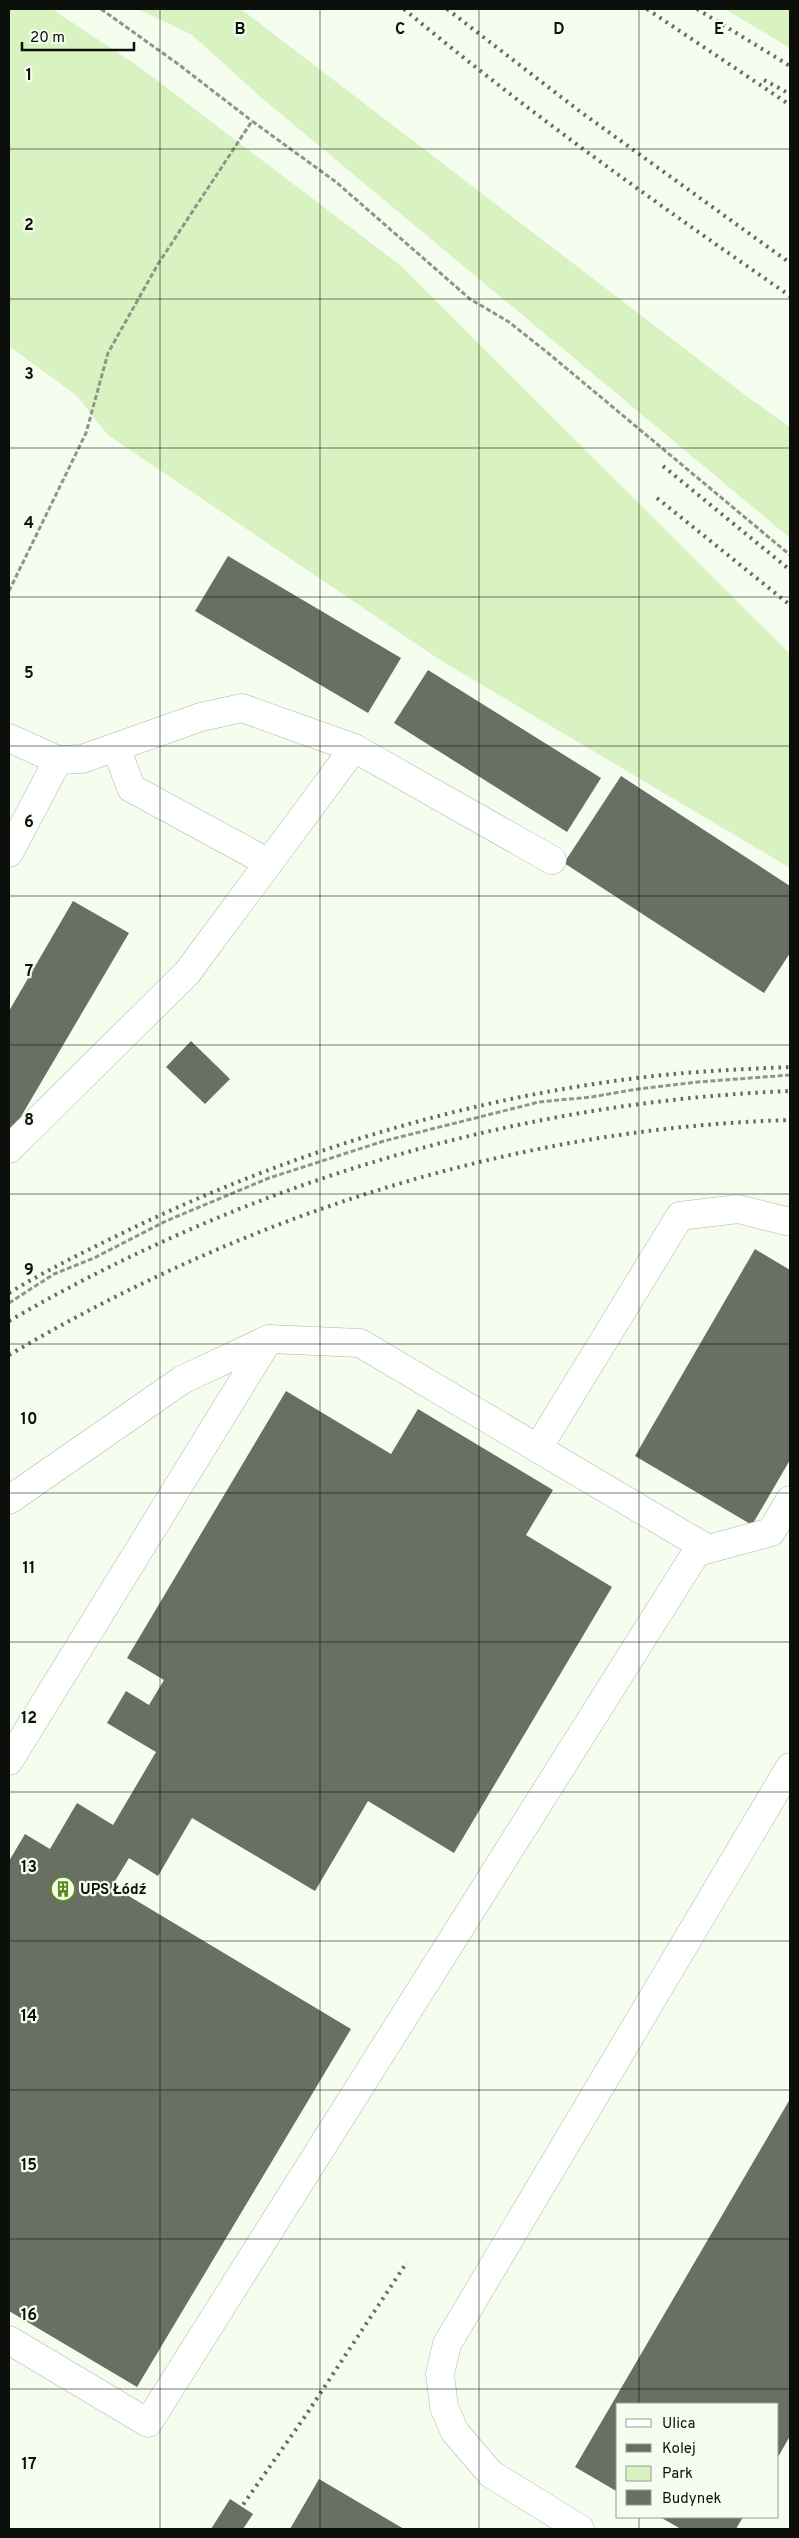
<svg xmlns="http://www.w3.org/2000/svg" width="799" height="2538" font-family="Overpass,sans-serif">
	<rect width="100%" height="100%" fill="#f5fdee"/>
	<!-- green -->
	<g fill="#d9f2c2">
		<polygon points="9,9 52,9 138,66 400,265 790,654 790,868 440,660 108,435 76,395 9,346"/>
		<polygon points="138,9 241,9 749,398 790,427 790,538 263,99 192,35"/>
		<polygon points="724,9 790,9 790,48 728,11"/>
	</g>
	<!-- building -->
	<g fill="#686f63">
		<polygon points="228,556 401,658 368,713 195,611"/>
		<polygon points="428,670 601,778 567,832 394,723"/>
		<polygon points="621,776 790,886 790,953 764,993 564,863"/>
		<polygon points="73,901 129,933 9,1137 9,1011"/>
		<polygon points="191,1041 230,1079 205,1104 166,1067"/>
		<polygon points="755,1249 790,1270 790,1460 752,1525 635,1456"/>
		<polygon points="286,1391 391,1454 418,1409 553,1490 526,1535 612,1587 454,1853 368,1801 315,1891 192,1818 158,1876 129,1858 112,1886 351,2029 137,2387 9,2311 9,1861 25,1834 50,1849 77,1803 113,1825 156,1752 107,1723 126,1691 149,1705 164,1680 127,1658"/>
		<polygon points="790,2099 790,2436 778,2457 778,2404 618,2404 618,2492 575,2467"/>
		<polygon points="319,2479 404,2529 290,2529"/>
		<polygon points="230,2499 253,2514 243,2529 211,2529"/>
		<polygon points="660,2517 743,2517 736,2529 681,2529"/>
	</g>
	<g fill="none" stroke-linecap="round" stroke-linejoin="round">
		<defs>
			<g id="minor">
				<polyline points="9,738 58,760 82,759 201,717 242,708 354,748 552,860"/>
				<polyline points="116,747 131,788 269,863"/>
				<polyline points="9,853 58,760"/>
				<polyline points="9,1149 187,973 354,748"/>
				<polyline points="538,1448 680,1216 738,1209 790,1222"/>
				<polyline points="9,1500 182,1380 269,1339 360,1343 701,1545 148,2423 9,2340"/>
				<polyline points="701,1545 705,1550 771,1532 790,1500"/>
				<polyline points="9,1761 269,1339"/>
				<polyline points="580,2529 491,2474 455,2432 444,2407 440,2374 447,2344 790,1767"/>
			</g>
		</defs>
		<!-- minor casing -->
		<use href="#minor" stroke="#afb6a8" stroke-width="29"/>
		<!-- path -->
		<g stroke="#8f958a" stroke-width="3" stroke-dasharray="5 2.5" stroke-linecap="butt">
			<polyline points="101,9 178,64 252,121"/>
			<polyline points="9,591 86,433 108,353 158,264 252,121 336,182 470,299 509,322 548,353 790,555"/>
			<polyline points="9,1303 54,1274 94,1258 166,1221 269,1178 384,1141 539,1102 591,1097 638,1089 698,1082 790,1075"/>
		</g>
		<!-- minor -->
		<use href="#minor" stroke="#fff" stroke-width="28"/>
		<!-- rail -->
		<g stroke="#686d64" stroke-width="4" stroke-dasharray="2.5 5" stroke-linecap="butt">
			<path d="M404 9C527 112 659 205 790 296"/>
			<polyline points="447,9 578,110 790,263"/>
			<polyline points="647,9 790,105"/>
			<polyline points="697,9 790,66"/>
			<polyline points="764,80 790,94"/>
			<polyline points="663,466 790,570"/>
			<polyline points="657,498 790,605"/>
			<path d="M9 1293C50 1268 94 1247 137 1226 299 1149 475 1096 654 1076 699 1071 745 1069 790 1067"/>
			<path d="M9 1321C246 1183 516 1102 790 1091"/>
			<path d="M9 1355C246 1215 514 1128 790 1120"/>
			<polyline points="226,2529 306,2415 407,2262"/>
		</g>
	</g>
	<!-- grid -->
	<path fill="none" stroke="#0c0f0a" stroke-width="1" stroke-opacity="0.55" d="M160 9V2529M320 9V2529M479 9V2529M639 9V2404M9 149H790M9 299H790M9 448H790M9 597H790M9 746H790M9 896H790M9 1045H790M9 1194H790M9 1344H790M9 1493H790M9 1642H790M9 1792H790M9 1941H790M9 2090H790M9 2239H790M9 2389H790M639 2517V2529"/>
	<!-- icons -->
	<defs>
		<symbol id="building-ring" viewBox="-11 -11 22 22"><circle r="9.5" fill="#f5fdee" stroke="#5c8a1d" stroke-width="1.5"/><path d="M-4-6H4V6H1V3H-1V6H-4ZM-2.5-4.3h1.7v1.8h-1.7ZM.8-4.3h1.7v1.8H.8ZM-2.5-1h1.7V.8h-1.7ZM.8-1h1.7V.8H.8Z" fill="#5c8a1d"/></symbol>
	</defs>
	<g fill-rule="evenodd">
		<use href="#building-ring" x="49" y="1875" width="28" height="28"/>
	</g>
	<g text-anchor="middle" stroke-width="4.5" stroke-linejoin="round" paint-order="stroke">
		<!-- poi labels -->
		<g font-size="15" font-weight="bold" fill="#0c0f0a" stroke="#f5fdee" text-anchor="start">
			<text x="80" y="1894">UPS Łódź</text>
		</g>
	</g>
	<g font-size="16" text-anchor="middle" font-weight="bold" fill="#0c0f0a" stroke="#f5fdee" stroke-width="4.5" stroke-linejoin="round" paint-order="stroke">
		<text x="240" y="34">B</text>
		<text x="400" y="34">C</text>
		<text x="559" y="34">D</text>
		<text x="719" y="34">E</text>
		<text x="29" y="80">1</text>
		<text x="29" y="230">2</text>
		<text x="29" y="379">3</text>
		<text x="29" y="528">4</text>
		<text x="29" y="678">5</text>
		<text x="29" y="827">6</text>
		<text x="29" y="976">7</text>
		<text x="29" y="1125">8</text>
		<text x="29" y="1275">9</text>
		<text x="29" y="1424">10</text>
		<text x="29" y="1573">11</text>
		<text x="29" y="1723">12</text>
		<text x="29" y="1872">13</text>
		<text x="29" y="2021">14</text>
		<text x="29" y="2170">15</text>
		<text x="29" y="2320">16</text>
		<text x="29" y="2469">17</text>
	</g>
	<!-- border -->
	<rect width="799" height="2538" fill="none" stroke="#0c0f0a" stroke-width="20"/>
	<!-- legend -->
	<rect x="616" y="2403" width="162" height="115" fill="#f5fdee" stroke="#989e93"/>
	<rect x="626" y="2419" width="25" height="8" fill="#ffffff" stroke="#989e93"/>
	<text x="662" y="2428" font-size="15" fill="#0c0f0a">Ulica</text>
	<rect x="626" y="2444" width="25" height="8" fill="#686d64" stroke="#989e93"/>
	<text x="662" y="2453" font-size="15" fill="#0c0f0a">Kolej</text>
	<rect x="626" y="2466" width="25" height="15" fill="#d9f2c2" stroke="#989e93"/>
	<text x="662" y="2478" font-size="15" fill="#0c0f0a">Park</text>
	<rect x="626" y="2490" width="25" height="15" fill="#686f63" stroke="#989e93"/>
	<text x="662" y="2503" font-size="15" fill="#0c0f0a">Budynek</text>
	<!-- scale -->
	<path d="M22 42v8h112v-8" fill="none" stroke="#0c0f0a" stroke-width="2.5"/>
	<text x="30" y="42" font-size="15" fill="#0c0f0a" stroke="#f5fdee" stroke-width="4" paint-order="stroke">20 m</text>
</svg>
